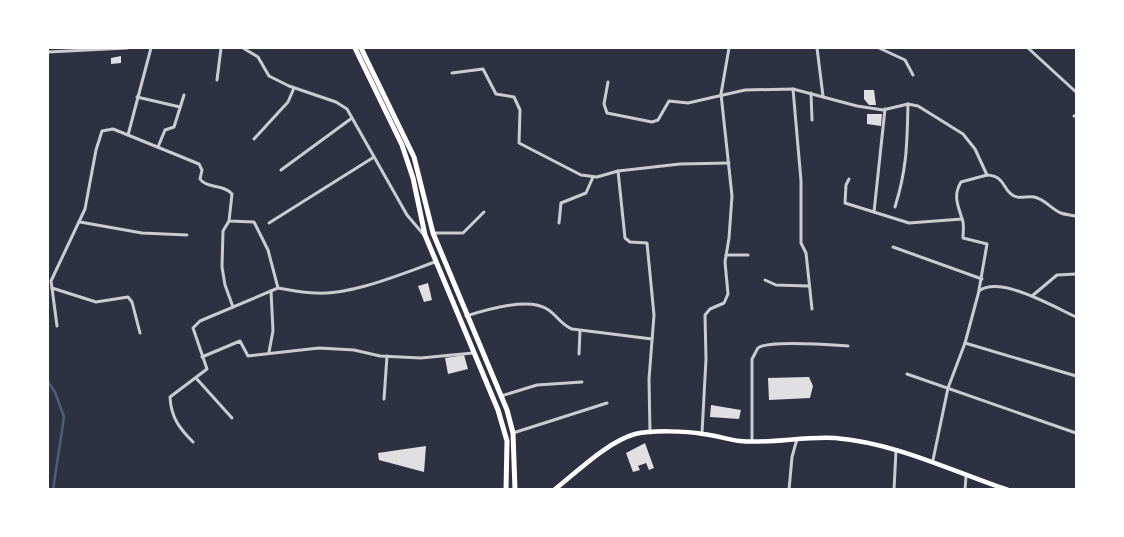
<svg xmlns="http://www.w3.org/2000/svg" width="1124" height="537" font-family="Raleway,sans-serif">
	<rect width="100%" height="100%" fill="#2d3142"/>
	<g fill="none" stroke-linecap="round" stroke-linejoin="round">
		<!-- stream -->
		<polyline stroke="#4f5d75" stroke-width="2.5" points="48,382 55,392 64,417 53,490"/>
	</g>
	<!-- building -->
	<g fill="#e0e0e3">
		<polygon points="121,56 121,63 111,64 111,58"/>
		<polygon points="864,90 874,90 876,105 869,105 864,99"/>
		<polygon points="867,114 882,114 881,126 867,124"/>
		<polygon points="428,283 432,300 424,302 418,286"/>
		<polygon points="464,355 468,369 448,374 445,358"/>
		<polygon points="809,377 813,386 810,398 769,400 768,378"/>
		<polygon points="711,405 741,410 739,419 710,417"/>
		<polygon points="645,443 654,468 649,470 646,463 638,466 640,470 633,472 626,453"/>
		<polygon points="426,446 424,472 379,460 378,453"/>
	</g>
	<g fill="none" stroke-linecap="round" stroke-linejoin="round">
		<!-- minor -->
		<g stroke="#caccd0" stroke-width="3">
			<polyline points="243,48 258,57 269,76 289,86 336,102 347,109 407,215 424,235"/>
			<polyline points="817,48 823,96"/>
			<polyline points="879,48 905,60 913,75"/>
			<polyline points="1028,48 1076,92"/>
			<polyline points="48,52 127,48"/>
			<polyline points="452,73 483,69 496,94 514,97 520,110 519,143 581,175 597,177 618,171 680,164 729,163"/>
			<polyline points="217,80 221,48"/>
			<path d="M608 82 604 104 607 113 652 122 658 120 669 101 688 103 745 90 793 89 857 106 883 110 908 104 918 106 963 134 975 149 987 175C1006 176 1002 190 1014 196 1020 199 1027 196 1034 197 1045 199 1051 209 1061 213 1066 215 1072 215 1076 216"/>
			<polyline points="793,89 801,181 801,243 806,253 812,309"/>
			<polyline points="811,93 812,120"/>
			<polyline points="137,97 180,107"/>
			<polyline points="1074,116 1076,115"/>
			<path d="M128 135 199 164 202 170 200 179C207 189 224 184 232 194L229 221 254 222 268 250 278 288C291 290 304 293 316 293 352 295 401 274 435 262"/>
			<polyline points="254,139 288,102 294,88"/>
			<polyline points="158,147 165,130 174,127 184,95"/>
			<polyline points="281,170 352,118"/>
			<polyline points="618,171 625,238 630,242 647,243 654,315 649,379 650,433"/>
			<polyline points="849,179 846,185 845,203 909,223 962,219"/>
			<path d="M895 207C907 168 907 145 908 104"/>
			<polyline points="874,212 885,109"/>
			<polyline points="229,221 223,231 222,267 225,285 233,307"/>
			<polyline points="80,222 142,233 187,235"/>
			<polyline points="269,223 374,157"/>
			<polyline points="559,223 561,203 586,193 593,177"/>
			<polyline points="434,233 463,233 484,212"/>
			<polyline points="893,247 982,279"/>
			<polyline points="726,255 748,255"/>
			<polyline points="765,280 776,285 808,286"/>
			<polyline points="52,288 57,326"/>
			<path d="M979 290 987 244 963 238C963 233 964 227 963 222 959 207 952 197 961 182L987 175"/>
			<polyline points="1032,296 1057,275 1076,274"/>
			<path d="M466 316C486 310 528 297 547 309 557 315 561 325 572 329L652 339"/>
			<polyline points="140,333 132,302 128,297 96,302 52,288 51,281 85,209 96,150 102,131 113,129 128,135 151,48"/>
			<polyline points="965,343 1076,376"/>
			<polyline points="269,352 273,331 271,291"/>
			<polyline points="579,354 580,331"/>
			<polyline points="202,357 240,341 248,356 319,348 354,350 380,356 421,358 473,353"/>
			<polyline points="907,374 1076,433"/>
			<polyline points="196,378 232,418"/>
			<polyline points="501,396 537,385 582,382"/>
			<polyline points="384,399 387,356"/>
			<polyline points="513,433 607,403"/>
			<polyline points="702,433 706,359 705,315 710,309 724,303 728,294 725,262 729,238 732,196 721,94 729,48"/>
			<path d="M752 441V359C754 356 756 351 758 348 767 340 833 345 848 346"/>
			<path d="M193 442C179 428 171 417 170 397L207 369 193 328 200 321 278 288"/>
			<path d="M933 460 948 388 965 343 979 291C1000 275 1054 307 1076 317"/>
			<polyline points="789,490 792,457 797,439"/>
			<polyline points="894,490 896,450"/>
			<polyline points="965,490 966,476"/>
		</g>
		<!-- secondary -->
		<path stroke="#fff" stroke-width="4.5" d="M554 490C577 472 607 442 635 434 652 430 686 431 703 434 716 435 728 440 740 441 772 444 803 436 835 438 896 443 951 471 1008 490"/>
		<!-- primary -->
		<g stroke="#fff" stroke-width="5">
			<polyline points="355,48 402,145 413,178 425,235 498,410 507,441 506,490"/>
			<polyline points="361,48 414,157 433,233 507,410 513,433 515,490"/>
		</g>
	</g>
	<!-- border -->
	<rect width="1124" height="537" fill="none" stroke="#ffffff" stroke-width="98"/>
</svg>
